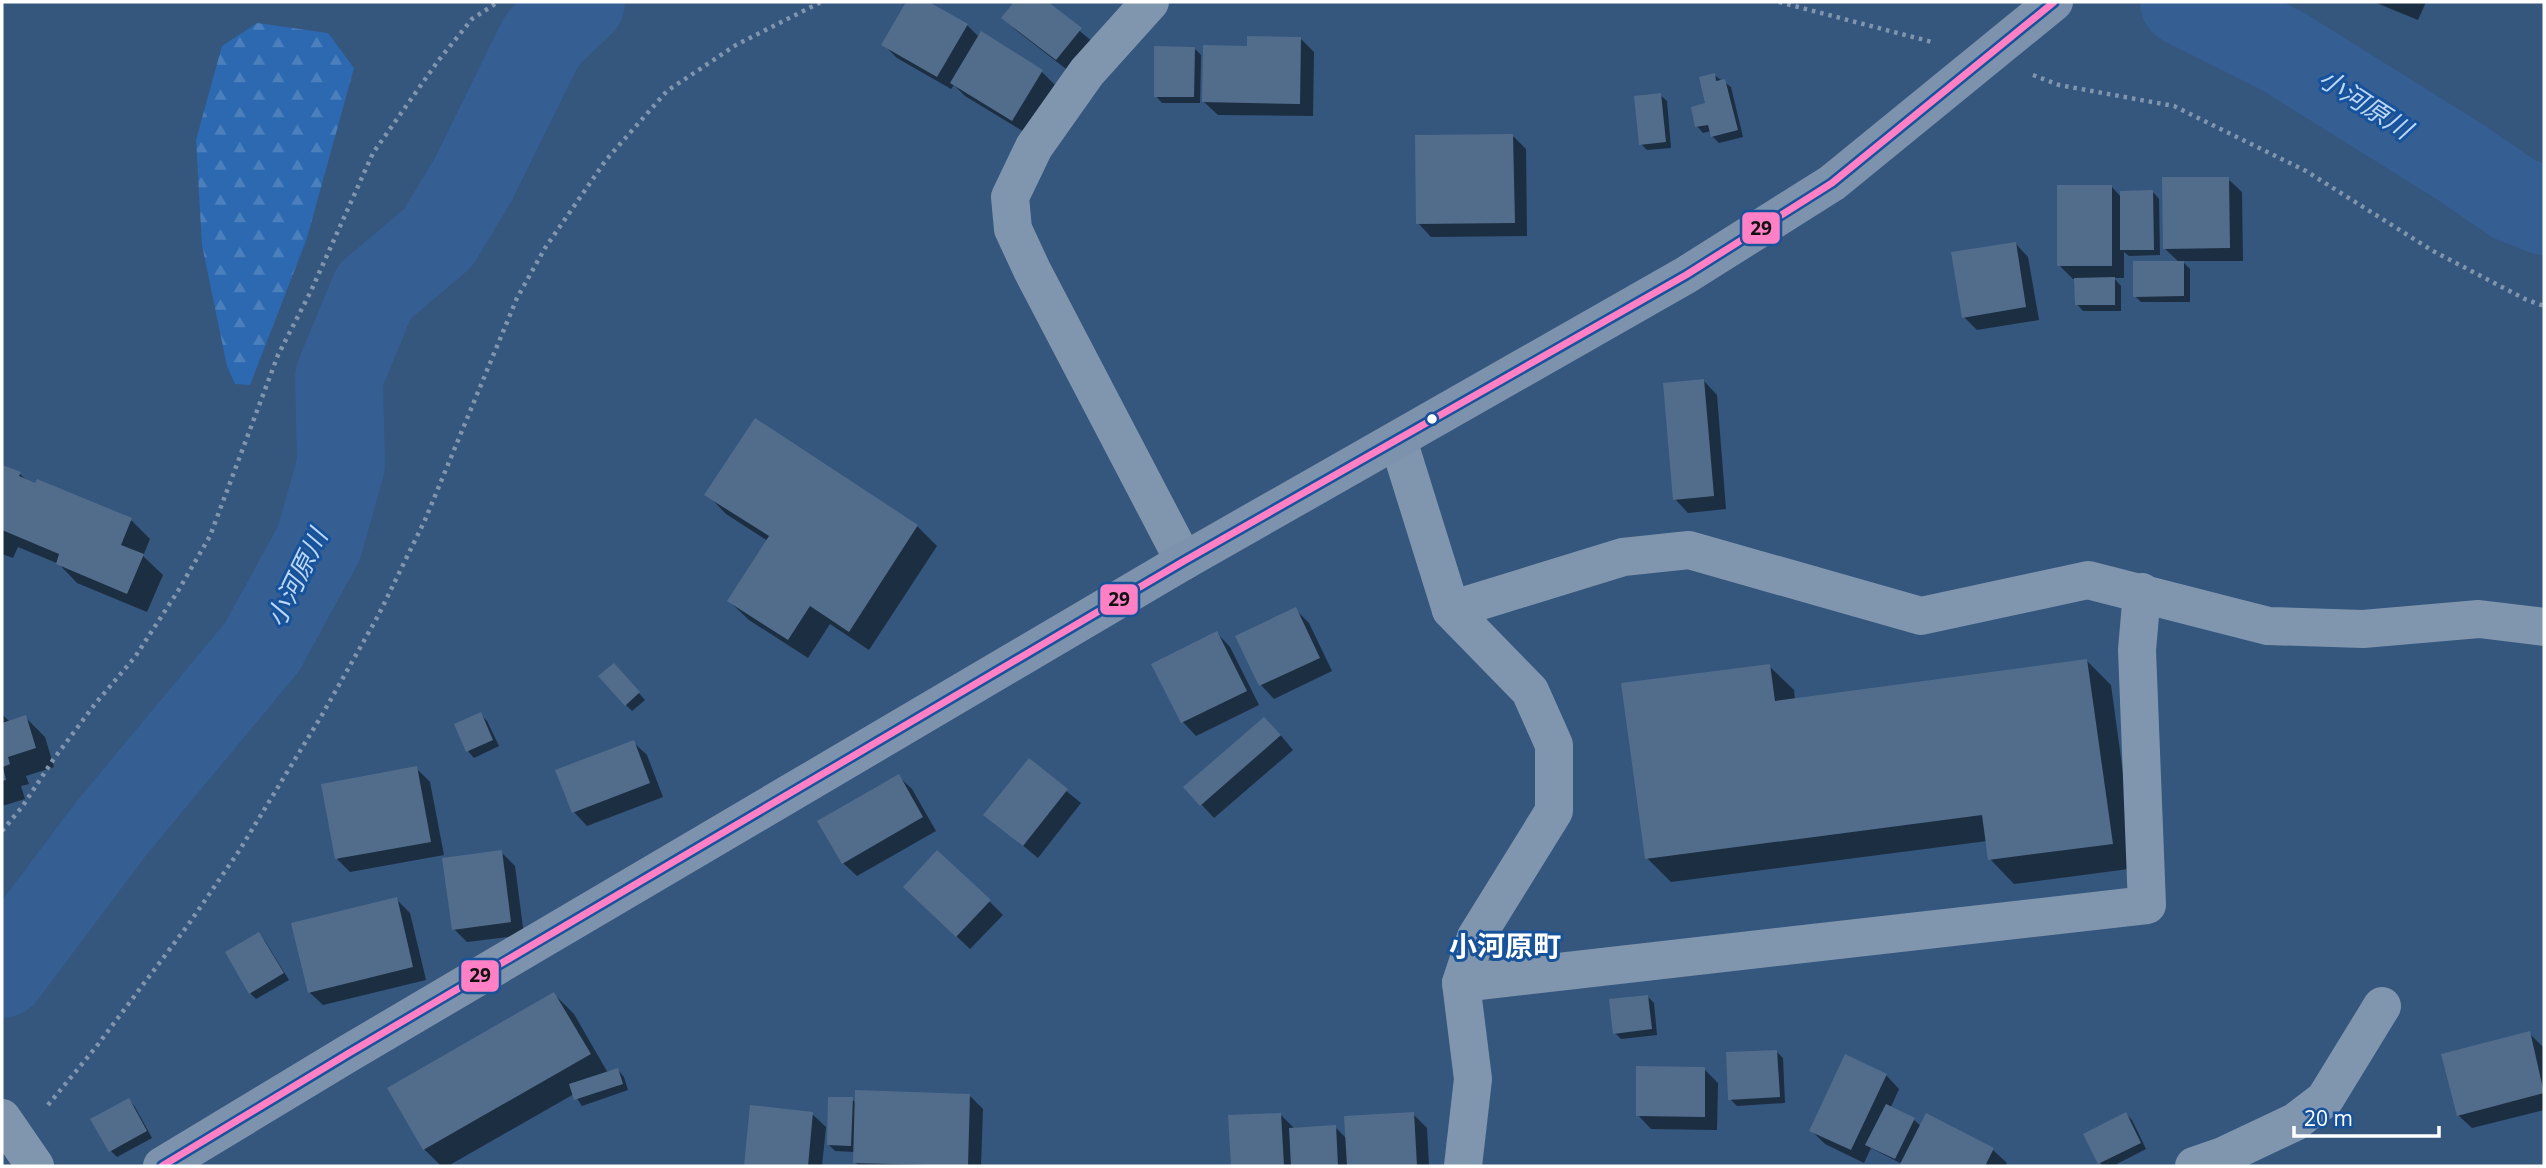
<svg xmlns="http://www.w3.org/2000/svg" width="2546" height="1168" font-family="'Open Sans','Noto Sans JP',sans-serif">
	<defs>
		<pattern id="forest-firs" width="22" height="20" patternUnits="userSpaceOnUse" patternTransform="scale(1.75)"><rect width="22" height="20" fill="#2c69b1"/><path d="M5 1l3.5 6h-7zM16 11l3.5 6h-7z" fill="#4c80bd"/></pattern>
	</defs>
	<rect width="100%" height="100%" fill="#35567d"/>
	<!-- forest -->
	<polygon fill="url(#forest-firs)" points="257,23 328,33 354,68 307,238 250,385 235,384 227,366 202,245 196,140 222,46"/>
	<!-- shadow -->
	<g fill="#0007">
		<polygon points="908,2 926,2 967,25 980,38 1042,72 1055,85 1026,133 965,96 954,85 951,89 897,58 884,45"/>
		<polygon points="1016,2 1045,2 1094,43 1070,72 1017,31 1003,18"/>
		<polygon points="2374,2 2426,2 2418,20"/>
		<polygon points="1300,38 1314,52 1313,116 1218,115 1204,102 1249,48"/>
		<polygon points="1194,48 1201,55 1200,103 1162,103 1156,96"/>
		<polygon points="1714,75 1731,87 1743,137 1719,143 1712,136 1711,131 1703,133 1697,126 1707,105"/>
		<polygon points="1660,95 1667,101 1671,148 1647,150 1641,144"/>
		<polygon points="1513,136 1526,149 1527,236 1431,237 1418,223"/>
		<polygon points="2228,179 2242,192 2243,261 2182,261 2190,269 2190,302 2141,302 2135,296 2179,262 2164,248"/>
		<polygon points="2111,186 2121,197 2153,192 2159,199 2160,255 2129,256 2124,252 2124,278 2114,278 2121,286 2121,311 2083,311 2077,304 2076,279 2073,279 2059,265"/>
		<polygon points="2015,243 2028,257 2039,320 1977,330 1964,317"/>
		<polygon points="1704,381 1717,395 1726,509 1688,513 1675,499"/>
		<polygon points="756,420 917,526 937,546 869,650 830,624 808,658 749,620 729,601 768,541 726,514 707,494"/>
		<polygon points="2,466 20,474 27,481 131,520 150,539 143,556 163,575 147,612 77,583 59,564 18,547 13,558 2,554"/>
		<polygon points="1295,609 1309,623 1332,671 1274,699 1261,685 1237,637"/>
		<polygon points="1217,633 1230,647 1259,705 1196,736 1183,722 1154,664"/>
		<polygon points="2087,661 2111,685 2136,868 2014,884 1990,859 1987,841 1671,882 1647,858 1769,666 1794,690 1795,700"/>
		<polygon points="620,672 645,700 632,711 626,705"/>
		<polygon points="2,714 10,722 25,717 45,737 54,767 26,776 29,784 21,786 25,799 2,806"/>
		<polygon points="480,714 487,721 499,746 474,758 468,751"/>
		<polygon points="1278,732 1293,750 1214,818 1201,804"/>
		<polygon points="633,742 647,755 663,797 587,826 574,812 557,771"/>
		<polygon points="1029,761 1081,803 1038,858 986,815"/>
		<polygon points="416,768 430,782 444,855 350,872 337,859"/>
		<polygon points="898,776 912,789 936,831 857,876 843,863"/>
		<polygon points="501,852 515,866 524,935 467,942 454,929"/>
		<polygon points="396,899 410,913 426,980 323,1005 309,992"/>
		<polygon points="918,900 989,901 1003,915 970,949"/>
		<polygon points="259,935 265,941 289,980 256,999 250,993"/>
		<polygon points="554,994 574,1014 608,1073 618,1070 624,1077 628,1090 582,1106 574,1094 448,1166 441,1166 424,1149 389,1089"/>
		<polygon points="1647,996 1654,1003 1657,1035 1621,1039 1615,1033"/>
		<polygon points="2529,1033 2543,1047 2544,1051 2544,1110 2472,1128 2458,1115"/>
		<polygon points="1776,1051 1783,1058 1785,1103 1737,1106 1730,1099"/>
		<polygon points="1704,1069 1718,1083 1717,1130 1651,1129 1638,1115"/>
		<polygon points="1886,1075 1899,1089 1891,1107 1914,1120 1921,1126 1926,1116 1993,1150 2007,1163 2005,1166 1901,1166 1902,1164 1871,1148 1864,1163 1825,1144 1812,1131"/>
		<polygon points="969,1095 983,1109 981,1166 859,1166 855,1162 855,1152 835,1151 828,1144 852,1099 857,1104"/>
		<polygon points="129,1100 135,1107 152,1138 117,1157 111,1151"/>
		<polygon points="751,1107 812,1114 826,1127 822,1166 746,1166"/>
		<polygon points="1280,1114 1294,1128 1335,1127 1347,1139 1413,1114 1427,1128 1429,1166 1233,1166 1230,1117"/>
		<polygon points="2126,1114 2132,1120 2146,1149 2113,1166 2103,1166 2100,1163"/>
	</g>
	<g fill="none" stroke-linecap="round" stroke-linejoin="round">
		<!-- river -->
		<g stroke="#355e92" stroke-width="88">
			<polyline points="2184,2 2284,52 2460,162 2514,199 2544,211"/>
			<polyline points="2,974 110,830 262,647 319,543 341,465 339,377 374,292 438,238 473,180 542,40 581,2"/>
		</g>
	</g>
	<!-- building -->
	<g fill="#526d8c">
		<polygon points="906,2 929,2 968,24 937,77 881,45"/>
		<polygon points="1014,2 1048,2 1082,28 1056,60 1001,18"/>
		<polygon points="981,31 1043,70 1012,121 950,83"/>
		<polygon points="1247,36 1301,37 1300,104 1202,102 1203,45 1247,46"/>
		<polygon points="1154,46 1195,47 1194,97 1154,97"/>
		<polygon points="1715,73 1716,81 1725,79 1738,130 1711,137 1708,125 1695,127 1691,107 1705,103 1699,77"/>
		<polygon points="1661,93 1666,142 1639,145 1634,96"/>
		<polygon points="1513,134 1515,223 1416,224 1415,135"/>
		<polygon points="2162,177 2229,177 2230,248 2163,249"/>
		<rect x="2057" y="185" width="55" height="81"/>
		<polygon points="2153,190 2154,250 2120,250 2120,191"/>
		<polygon points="2016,242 2026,307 1962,318 1951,252"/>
		<polygon points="2133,261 2184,261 2184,296 2133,297"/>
		<polygon points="2115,277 2115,305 2075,305 2074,278"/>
		<polygon points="1704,379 1714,496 1673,500 1663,383"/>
		<polygon points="755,418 918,525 849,632 810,606 788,640 727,601 769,536 704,495"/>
		<polygon points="2,465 21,472 19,476 35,483 37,479 132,518 121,545 144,554 127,594 56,564 59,554 2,530"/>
		<polygon points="1296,607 1320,658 1259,686 1235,636"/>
		<polygon points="1217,631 1247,691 1181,723 1151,664"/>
		<polygon points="2087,659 2113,844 1988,860 1982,815 1645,859 1621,683 1770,664 1775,701"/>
		<polygon points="614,663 640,692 625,706 598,676"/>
		<polygon points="481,712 493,740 466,752 454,724"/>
		<polygon points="26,715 36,748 8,757 10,764 3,767 6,780 2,781 2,723"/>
		<polygon points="1264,717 1281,735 1200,806 1183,787"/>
		<polygon points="634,740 650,783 572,813 555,770"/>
		<polygon points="1029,758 1068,789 1023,846 983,815"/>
		<polygon points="417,766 431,842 335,859 321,784"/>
		<polygon points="899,774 923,817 842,864 817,821"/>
		<polygon points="502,850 511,922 452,930 442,858"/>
		<polygon points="937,850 991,900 956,937 903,887"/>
		<polygon points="397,897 413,967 308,993 291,923"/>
		<polygon points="259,932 284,973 249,994 225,952"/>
		<polygon points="554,992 591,1054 423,1150 387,1088"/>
		<polygon points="1648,995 1652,1029 1613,1034 1609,999"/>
		<polygon points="2530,1031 2544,1093 2457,1116 2441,1054"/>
		<polygon points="1777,1050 1780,1097 1728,1100 1726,1052"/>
		<polygon points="1845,1054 1887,1074 1851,1150 1809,1131"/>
		<polygon points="1636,1066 1705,1067 1705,1117 1636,1116"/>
		<polygon points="618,1068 623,1084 574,1100 569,1084"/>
		<polygon points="855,1090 970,1094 968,1166 853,1163"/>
		<polygon points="828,1097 853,1097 851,1146 827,1145"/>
		<polygon points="129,1098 147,1131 109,1152 90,1119"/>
		<polygon points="1886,1104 1915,1118 1895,1159 1865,1145"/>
		<polygon points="750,1105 813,1112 808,1166 744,1166"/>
		<polygon points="1414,1112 1417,1166 1347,1166 1344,1116"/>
		<polygon points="2126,1112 2141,1143 2098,1164 2083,1134"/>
		<polygon points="1281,1113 1284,1166 1231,1166 1228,1115"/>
		<polygon points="1926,1113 1994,1148 1985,1166 1899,1166"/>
		<polygon points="1336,1125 1338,1166 1291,1166 1289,1128"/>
	</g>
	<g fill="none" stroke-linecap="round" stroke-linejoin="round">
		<!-- path -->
		<g stroke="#8096af" stroke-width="4.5" stroke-dasharray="3.5 5" stroke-linecap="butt">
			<polyline points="1779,2 1932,42"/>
			<polyline points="2033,75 2059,85 2174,106 2306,171 2433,251 2525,299 2544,306"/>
			<polyline points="2,831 22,807 53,760 95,704 135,657 178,591 210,536 278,355 311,291 373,153 438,61 472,19 498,2"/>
			<polyline points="48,1105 96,1047 188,925 239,851 322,715 378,616 425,520 517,298 545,248 606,160 667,91 736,45 821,2"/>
		</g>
		<!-- minor -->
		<g stroke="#8096af" stroke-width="38">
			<polyline points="1150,2 1087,72 1034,147 1010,197 1013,229 1032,270 1184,561"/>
			<polyline points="1398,440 1451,610 1530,691 1554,745 1554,811 1476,937 1461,983 1473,1079 1463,1166"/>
			<polyline points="1451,610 1623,557 1689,550 1921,616 2088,580 2268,626 2363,629 2479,619 2544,627"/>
			<polyline points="1461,983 2147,905 2137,650 2142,592"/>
			<polyline points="2,1118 35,1166"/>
			<polyline points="2194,1166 2223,1156 2295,1122 2325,1099 2382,1006"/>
		</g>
		<!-- major -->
		<polyline stroke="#7d92ad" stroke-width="38" points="162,1166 349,1053 1184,561 1686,275 1832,183 2054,2"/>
		<defs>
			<polyline id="bus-1" points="162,1166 349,1053 1184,561 1686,275 1832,183 2054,2"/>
		</defs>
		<!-- bus-1 casing -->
		<use href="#bus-1" stroke="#17529b" stroke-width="12"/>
		<!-- bus-1 -->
		<use href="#bus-1" stroke="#ff80c5" stroke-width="7"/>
	</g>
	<!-- markers -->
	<circle fill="#fff" stroke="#17529b" stroke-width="2.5" cx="1432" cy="419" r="6"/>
	<g text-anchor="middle" stroke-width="6" stroke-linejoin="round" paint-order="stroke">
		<!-- water labels -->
		<g font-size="26" font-style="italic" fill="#bad7f8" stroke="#17529b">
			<text transform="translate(2365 104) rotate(33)" y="9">小河原川</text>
			<text transform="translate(297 578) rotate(-64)" y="9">小河原川</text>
		</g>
		<!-- quarter labels -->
		<g font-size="28" font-weight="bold" fill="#fff" stroke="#17529b">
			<text x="1505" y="956">小河原町</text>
		</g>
	</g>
	<g stroke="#17529b" stroke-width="2.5">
		<rect x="1741" y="211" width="40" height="34" rx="7" fill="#ff80c5"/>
		<rect x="1099" y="583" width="40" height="33" rx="7" fill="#ff80c5"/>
		<rect x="460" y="959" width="40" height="34" rx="7" fill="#ff80c5"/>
	</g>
	<g font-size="19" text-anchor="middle" font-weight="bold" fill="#111">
		<text x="1761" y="235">29</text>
		<text x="1119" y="606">29</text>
		<text x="480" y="982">29</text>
	</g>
	<!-- border -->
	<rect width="2546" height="1168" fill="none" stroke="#ffffff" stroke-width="7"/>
	<!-- scale -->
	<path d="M2294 1126v10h145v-10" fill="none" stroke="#ffffff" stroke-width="3.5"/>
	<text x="2304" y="1126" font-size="21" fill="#ffffff" stroke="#17529b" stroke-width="5" paint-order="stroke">20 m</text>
</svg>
